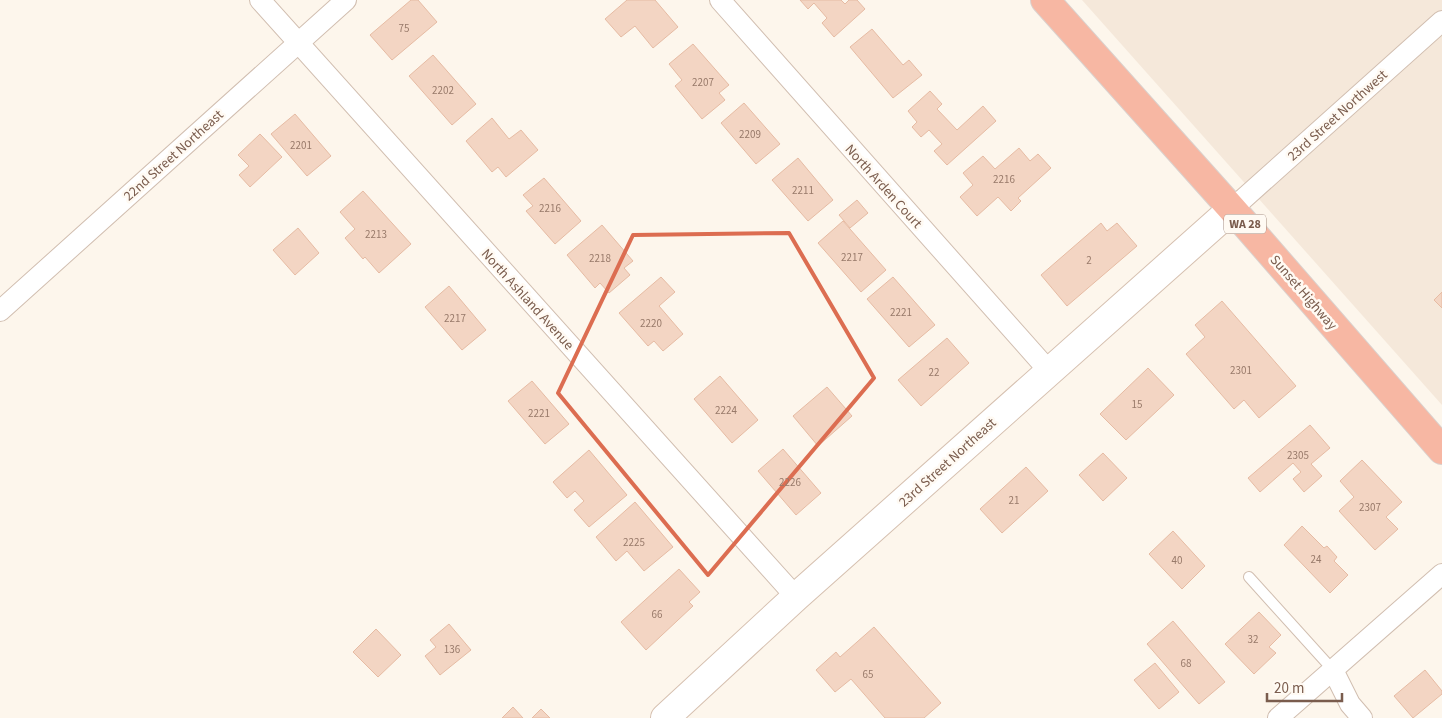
<svg xmlns="http://www.w3.org/2000/svg" width="1442" height="718" font-family="'Source Sans 3',sans-serif">
	<rect width="100%" height="100%" fill="#fdf6ec"/>
	<!-- residential -->
	<polygon fill="#f5e8da" points="1082,0 1442,0 1442,405"/>
	<!-- building -->
	<g fill="#f3d5c3" stroke="#e6bba3">
		<polygon points="411,0 418,0 437,22 392,60 370,35"/>
		<polygon points="627,0 655,0 678,27 653,48 635,26 621,37 605,19"/>
		<polygon points="800,0 841,0 845,4 849,0 857,0 865,9 834,37 822,23 827,18 814,3 808,9"/>
		<polygon points="872,29 903,65 909,60 922,75 893,98 850,47"/>
		<polygon points="693,44 729,85 719,93 725,100 702,119 675,86 682,80 669,64"/>
		<polygon points="433,55 476,104 452,125 409,76"/>
		<polygon points="930,91 942,104 937,109 957,130 983,106 996,121 947,165 934,151 942,144 929,130 921,137 912,127 917,122 908,111"/>
		<polygon points="744,103 780,144 756,164 721,123"/>
		<polygon points="295,114 331,156 307,176 271,134"/>
		<polygon points="492,118 509,139 521,130 538,150 506,177 498,167 492,172 466,141"/>
		<polygon points="260,134 282,157 250,187 239,175 249,166 238,155"/>
		<polygon points="1019,148 1030,161 1038,154 1051,168 1018,198 1021,201 1011,211 998,197 977,216 960,197 973,185 963,173 983,156 995,169"/>
		<polygon points="798,158 833,200 808,221 772,180"/>
		<polygon points="544,178 581,221 555,244 526,211 533,206 523,195"/>
		<polygon points="363,191 411,244 379,273 365,257 363,259 345,238 355,229 340,212"/>
		<polygon points="857,200 868,213 850,228 839,215"/>
		<polygon points="843,221 886,270 861,292 818,243"/>
		<polygon points="1101,223 1107,231 1117,223 1137,246 1067,306 1041,275"/>
		<polygon points="602,225 633,261 624,268 630,275 609,293 600,283 595,288 567,255"/>
		<polygon points="298,228 319,253 295,275 273,250"/>
		<polygon points="661,277 675,292 659,306 683,334 663,351 654,341 648,346 619,313"/>
		<polygon points="893,277 935,325 909,347 867,299"/>
		<polygon points="449,286 486,330 462,350 425,307"/>
		<polygon points="1442,292 1442,308 1434,300"/>
		<polygon points="1222,301 1296,386 1259,418 1244,400 1234,409 1186,354 1205,337 1195,325"/>
		<polygon points="947,338 969,363 921,406 898,380"/>
		<polygon points="1148,368 1174,395 1126,440 1100,414"/>
		<polygon points="720,376 758,420 732,443 694,399"/>
		<polygon points="532,381 569,424 545,444 508,401"/>
		<polygon points="827,387 852,416 818,446 793,416"/>
		<polygon points="1310,425 1330,448 1311,464 1322,476 1304,492 1293,479 1301,472 1293,463 1260,492 1248,478"/>
		<polygon points="783,449 821,493 796,515 758,471"/>
		<polygon points="589,450 627,495 589,527 574,510 584,501 575,491 567,498 553,482"/>
		<polygon points="1103,453 1127,478 1103,501 1079,475"/>
		<polygon points="1362,460 1402,502 1386,517 1398,529 1375,550 1339,511 1354,497 1340,481"/>
		<polygon points="1026,467 1048,491 1002,533 980,509"/>
		<polygon points="635,502 673,547 644,571 627,551 616,561 596,537"/>
		<polygon points="1302,526 1324,548 1327,546 1337,557 1334,561 1348,575 1330,593 1284,545"/>
		<polygon points="1173,531 1205,566 1182,589 1149,554"/>
		<polygon points="679,569 700,592 689,602 693,606 646,650 621,622"/>
		<polygon points="1259,612 1281,635 1269,647 1276,653 1254,674 1225,644"/>
		<polygon points="1173,621 1225,682 1199,704 1147,644"/>
		<polygon points="449,624 471,650 440,675 425,656 436,647 430,640"/>
		<polygon points="874,627 941,703 924,718 885,718 851,679 835,692 816,670 836,652 840,657"/>
		<polygon points="376,629 401,655 378,677 353,652"/>
		<polygon points="1155,663 1179,692 1159,709 1134,680"/>
		<polygon points="1425,670 1442,691 1442,694 1413,718 1394,696"/>
		<polygon points="513,707 523,718 502,718"/>
		<polygon points="541,709 550,718 532,718"/>
	</g>
	<g fill="none" stroke-linecap="round" stroke-linejoin="round">
		<defs>
			<polyline id="lane" points="1249,577 1333,670"/>
			<g id="street">
				<polyline points="260,0 796,597"/>
				<polyline points="720,0 1049,371"/>
				<polyline points="1232,209 1442,21"/>
				<polyline points="0,311 346,0"/>
				<polyline points="1333,670 1350,704 1362,718"/>
				<polyline points="1278,718 1442,574"/>
			</g>
			<polyline id="secondary" points="665,718 796,597 1232,209"/>
			<polyline id="highway" points="1045,0 1232,209 1442,450"/>
		</defs>
		<!-- lane casing -->
		<use href="#lane" stroke="#d1beb0" stroke-width="12"/>
		<!-- street casing -->
		<use href="#street" stroke="#d1beb0" stroke-width="22"/>
		<!-- secondary casing -->
		<use href="#secondary" stroke="#d6c0b0" stroke-width="30"/>
		<!-- highway casing -->
		<use href="#highway" stroke="#dad1cd" stroke-width="30"/>
		<!-- lane -->
		<use href="#lane" stroke="#fff" stroke-width="10"/>
		<!-- street -->
		<use href="#street" stroke="#fff" stroke-width="20"/>
		<!-- secondary -->
		<use href="#secondary" stroke="#fff" stroke-width="28"/>
		<!-- highway -->
		<use href="#highway" stroke="#f7b7a3" stroke-width="28"/>
	</g>
	<!-- marked area -->
	<path fill="none" stroke="#dc6d51" stroke-width="4" stroke-linejoin="round" d="M789 233 874 378 708 575 558 393 633 235Z"/>
	<g text-anchor="middle" stroke-width="5" stroke-linejoin="round" paint-order="stroke">
		<!-- number labels -->
		<g font-size="11" fill="#987a6a">
			<text x="404" y="32">75</text>
			<text x="703" y="86">2207</text>
			<text x="443" y="94">2202</text>
			<text x="750" y="138">2209</text>
			<text x="301" y="149">2201</text>
			<text x="1004" y="183">2216</text>
			<text x="803" y="194">2211</text>
			<text x="550" y="212">2216</text>
			<text x="376" y="238">2213</text>
			<text x="852" y="261">2217</text>
			<text x="600" y="262">2218</text>
			<text x="1089" y="264">2</text>
			<text x="901" y="316">2221</text>
			<text x="455" y="322">2217</text>
			<text x="651" y="327">2220</text>
			<text x="1241" y="374">2301</text>
			<text x="934" y="376">22</text>
			<text x="1137" y="408">15</text>
			<text x="726" y="414">2224</text>
			<text x="539" y="417">2221</text>
			<text x="1298" y="459">2305</text>
			<text x="790" y="486">2226</text>
			<text x="1014" y="504">21</text>
			<text x="1370" y="511">2307</text>
			<text x="634" y="546">2225</text>
			<text x="1316" y="563">24</text>
			<text x="1177" y="564">40</text>
			<text x="657" y="618">66</text>
			<text x="1253" y="643">32</text>
			<text x="452" y="653">136</text>
			<text x="1186" y="667">68</text>
			<text x="868" y="678">65</text>
		</g>
		<!-- shield labels -->
		<rect fill="#fffaf3" stroke="#a28b7f" stroke-width="1" x="1224" y="214.5" width="42" height="19" rx="4"/>
		<g font-size="12" font-weight="bold" fill="#7a5c4d">
			<text x="1245" y="228">WA 28</text>
		</g>
		<!-- street labels -->
		<g font-size="14" fill="#7a5c4d" stroke="#fffaf3">
			<text transform="translate(1337 115) rotate(-42)" y="5">23rd Street Northwest</text>
			<text transform="translate(173 155) rotate(-42)" y="5">22nd Street Northeast</text>
			<text transform="translate(884 186) rotate(48)" y="5">North Arden Court</text>
			<text transform="translate(1304 292) rotate(49)" y="5">Sunset Highway</text>
			<text transform="translate(528 299) rotate(48)" y="5">North Ashland Avenue</text>
			<text transform="translate(947 462) rotate(-42)" y="5">23rd Street Northeast</text>
		</g>
	</g>
	<!-- scale -->
	<path d="M1267 693v8h75v-8" fill="none" stroke="#7a5c4d" stroke-width="2.5"/>
	<text x="1274" y="693" font-size="15" fill="#7a5c4d" stroke="#fffaf3" stroke-width="4" paint-order="stroke">20 m</text>
</svg>
